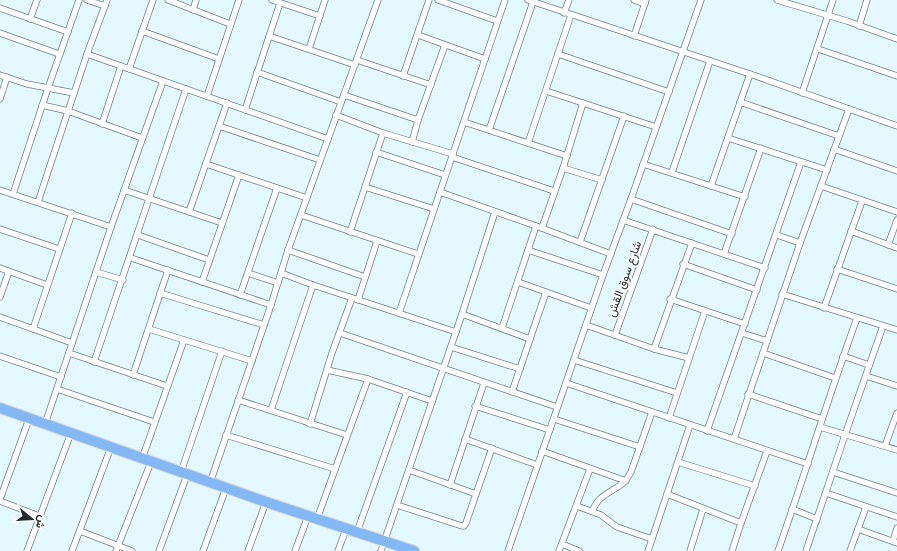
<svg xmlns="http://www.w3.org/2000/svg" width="897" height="551" font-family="Ubuntu,Vazirmatn,sans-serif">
	<rect width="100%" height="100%" fill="#e4f8ff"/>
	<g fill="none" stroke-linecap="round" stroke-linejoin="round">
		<defs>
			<g id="street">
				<polyline points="87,0 105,6"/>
				<polyline points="107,0 87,54 328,139"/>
				<polyline points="168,0 230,24"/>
				<polyline points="272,0 320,16"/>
				<polyline points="438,0 497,21"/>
				<polyline points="528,0 750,74 897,126"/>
				<polyline points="634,0 645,4"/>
				<polyline points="777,0 847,21 897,39"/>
				<polyline points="0,8 68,32"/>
				<polyline points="193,10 196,0"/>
				<polyline points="564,13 569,0"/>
				<polyline points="30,19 37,0"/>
				<polyline points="859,26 867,0"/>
				<polyline points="142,31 219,59"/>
				<polyline points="0,33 59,54"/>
				<polyline points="418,35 485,59"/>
				<polyline points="269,36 355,65"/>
				<polyline points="634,36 646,0"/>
				<polyline points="309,49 325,0"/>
				<polyline points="818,49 897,76"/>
				<polyline points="558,54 669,92"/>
				<polyline points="357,60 431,85"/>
				<polyline points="129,69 153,0"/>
				<polyline points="257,72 341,102"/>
				<polyline points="0,75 27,84 74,93"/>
				<polyline points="403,76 429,0"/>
				<polyline points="546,91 583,103"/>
				<polyline points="802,93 833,0"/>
				<polyline points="344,95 418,120"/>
				<polyline points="207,96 239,0"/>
				<polyline points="0,99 7,77"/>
				<polyline points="740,102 839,136"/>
				<polyline points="42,105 68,111 142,138"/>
				<polyline points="245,110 280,3"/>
				<polyline points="336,115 383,133 453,154"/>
				<polyline points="464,122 567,156"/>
				<polyline points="102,124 121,66"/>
				<polyline points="219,126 320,160"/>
				<polyline points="489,130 533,2"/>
				<polyline points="728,138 827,170"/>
				<polyline points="412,142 418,120 445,45"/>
				<polyline points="528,143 571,15"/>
				<polyline points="834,149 897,171"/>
				<polyline points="376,152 445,175"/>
				<polyline points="452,157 554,191"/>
				<polyline points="206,164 307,198"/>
				<polyline points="643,164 745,197"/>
				<polyline points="563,168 602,180"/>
				<polyline points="672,172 710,61"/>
				<polyline points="711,186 750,74"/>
				<polyline points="821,186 897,212"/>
				<polyline points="365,187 434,209"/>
				<polyline points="0,190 111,227"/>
				<polyline points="124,190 222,223"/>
				<polyline points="440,192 536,226 611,254"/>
				<polyline points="13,194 48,88 79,0"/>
				<polyline points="631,199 732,234"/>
				<polyline points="38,202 87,54"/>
				<polyline points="189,212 227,103"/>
				<polyline points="301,215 418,254"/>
				<polyline points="623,220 765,268"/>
				<polyline points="542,228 563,168 583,103 656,127"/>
				<polyline points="0,229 59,249"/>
				<polyline points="851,231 897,248"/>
				<polyline points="350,232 383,133"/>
				<polyline points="138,235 209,260"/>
				<polyline points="777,235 800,243"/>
				<polyline points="580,242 624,116"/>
				<polyline points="888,245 897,220"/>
				<polyline points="288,250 365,277"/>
				<polyline points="528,250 603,275"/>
				<polyline points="724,254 761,148"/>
				<polyline points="131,258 271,305"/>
				<polyline points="683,264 757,290"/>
				<polyline points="0,268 47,285"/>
				<polyline points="837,269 897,289"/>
				<polyline points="96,272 123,280"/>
				<polyline points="248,273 278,283"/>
				<polyline points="281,273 313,285 456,332"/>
				<polyline points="202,282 239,175"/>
				<polyline points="518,282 591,308"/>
				<polyline points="160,293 264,325"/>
				<polyline points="782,294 897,330"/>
				<polyline points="240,295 277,188"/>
				<polyline points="0,297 9,271"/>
				<polyline points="670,299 745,324"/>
				<polyline points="358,300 377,241"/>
				<polyline points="824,308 862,201"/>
				<polyline points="399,313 505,0"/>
				<polyline points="462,314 530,339"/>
				<polyline points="0,317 72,343"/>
				<polyline points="586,325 654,349 689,358"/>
				<polyline points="502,328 536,226"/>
				<polyline points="33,329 72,213"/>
				<polyline points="149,329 252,361"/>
				<polyline points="340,333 557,407"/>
				<polyline points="742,333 767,341"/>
				<polyline points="615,335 653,229"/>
				<polyline points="451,347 520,369"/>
				<polyline points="654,349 692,243"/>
				<polyline points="69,353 167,386"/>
				<polyline points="763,353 835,378"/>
				<polyline points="0,356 61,377"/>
				<polyline points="843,356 869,365"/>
				<polyline points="574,360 677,393"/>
				<polyline points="94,362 186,89"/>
				<polyline points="327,370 368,379 432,401"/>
				<polyline points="133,375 168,270"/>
				<polyline points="866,376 897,386"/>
				<polyline points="566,383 808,464"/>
				<polyline points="57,389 154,422"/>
				<polyline points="512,392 546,292"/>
				<polyline points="748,394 822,419"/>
				<polyline points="238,400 347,435"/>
				<polyline points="475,406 550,430"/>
				<polyline points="271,410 313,285"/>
				<polyline points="669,418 705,311"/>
				<polyline points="554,419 640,447"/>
				<polyline points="45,424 111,227 163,81"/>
				<polyline points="310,424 332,353 352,298"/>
				<polyline points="820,427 897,450"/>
				<polyline points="707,431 801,162"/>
				<polyline points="226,435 335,469"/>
				<polyline points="465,439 537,465"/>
				<polyline points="734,439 800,243 849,109"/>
				<polyline points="885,446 897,413"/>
				<polyline points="542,451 626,481"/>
				<polyline points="142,459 184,340"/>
				<polyline points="678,462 755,486"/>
				<polyline points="409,470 476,494"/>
				<polyline points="181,472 222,351"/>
				<polyline points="833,472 897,493"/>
				<polyline points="210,483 271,305 288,250 378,0"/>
				<polyline points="450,485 484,383"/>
				<polyline points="826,493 897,517"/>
				<polyline points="667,494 741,523"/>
				<polyline points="0,499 29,419"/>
				<polyline points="0,501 39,516"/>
				<polyline points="397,505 462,526 464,526 466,523 492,448"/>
				<polyline points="577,506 601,515 617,527 652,539"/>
				<polyline points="792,509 817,519"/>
				<path d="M592 511C595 506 597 501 601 498 614 487 623 488 631 472L652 412"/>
				<polyline points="317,519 368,379"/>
				<polyline points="858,529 897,543"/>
				<polyline points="80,531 132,551"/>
				<polyline points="357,532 407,392"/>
				<polyline points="893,541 897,528"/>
				<polyline points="562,544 579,551"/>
				<polyline points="27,551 71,433"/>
				<polyline points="72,551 111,447"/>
				<polyline points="116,551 151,462"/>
				<polyline points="159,551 187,475"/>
				<polyline points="203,551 226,488"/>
				<polyline points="248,551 266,502"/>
				<polyline points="295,551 308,516"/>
				<polyline points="338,551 346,529"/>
				<polyline points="381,551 462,314 495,212"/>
				<polyline points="508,551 603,275 631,199 701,0"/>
				<polyline points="559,551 590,469"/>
				<polyline points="648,551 690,425"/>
				<polyline points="690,551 703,509"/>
				<polyline points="732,551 741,523 767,451"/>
				<path d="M778 551C805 474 829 395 857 318"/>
				<polyline points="806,551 845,435 883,326"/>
				<polyline points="850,551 866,507"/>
			</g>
			<polyline id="highway" points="0,408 266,502 414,551"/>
		</defs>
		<!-- street casing -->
		<use href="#street" stroke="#6a8087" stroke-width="7"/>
		<!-- highway casing -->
		<use href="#highway" stroke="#d7d9d9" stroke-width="12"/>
		<!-- street -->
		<use href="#street" stroke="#fff" stroke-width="5.5"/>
		<!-- highway -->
		<use href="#highway" stroke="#83b8f5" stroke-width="10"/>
	</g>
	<g text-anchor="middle" stroke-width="3" stroke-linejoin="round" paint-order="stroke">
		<!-- street labels -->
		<g font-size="12" fill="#212b2e" stroke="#fff">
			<text transform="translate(624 279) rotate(-70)" y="4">شارع سوق القش</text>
		</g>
	</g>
	<!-- north arrow -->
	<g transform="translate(32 519) rotate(108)" stroke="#ffffff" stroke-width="3" paint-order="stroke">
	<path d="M0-3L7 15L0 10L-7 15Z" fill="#212b2e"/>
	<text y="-6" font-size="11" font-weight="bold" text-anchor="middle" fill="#212b2e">ش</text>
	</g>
</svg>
